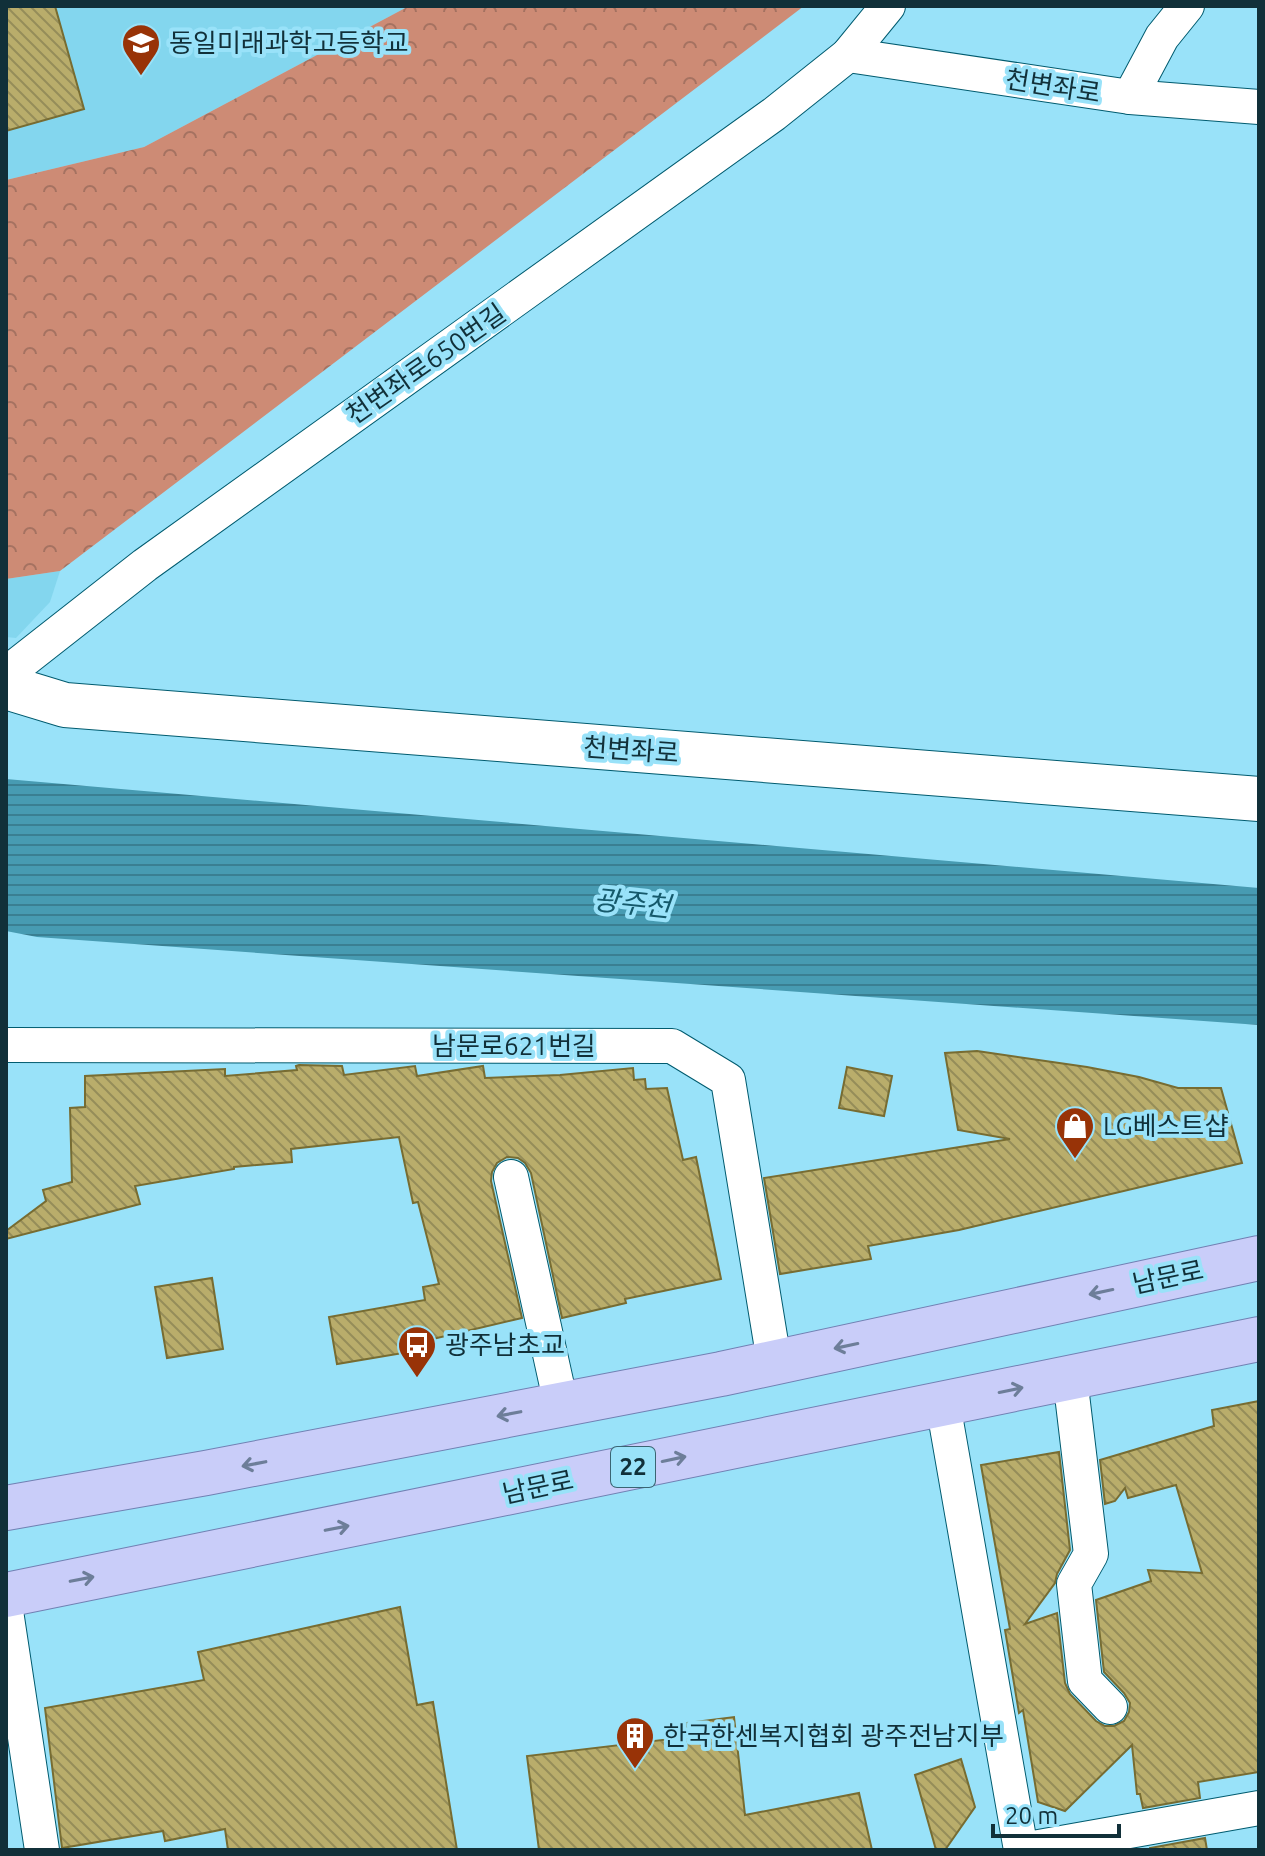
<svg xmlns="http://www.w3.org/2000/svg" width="1265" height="1856" font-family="Ubuntu,'Noto Sans KR',sans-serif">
	<defs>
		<pattern id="forest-crowns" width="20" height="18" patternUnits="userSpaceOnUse" patternTransform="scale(2)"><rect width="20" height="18" fill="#cd8b75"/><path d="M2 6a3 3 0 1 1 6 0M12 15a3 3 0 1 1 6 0" fill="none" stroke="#a57261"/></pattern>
		<pattern id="water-rules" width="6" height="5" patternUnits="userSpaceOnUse" patternTransform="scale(2)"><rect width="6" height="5" fill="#479bb2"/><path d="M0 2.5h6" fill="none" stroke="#3a7f92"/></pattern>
		<pattern id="building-back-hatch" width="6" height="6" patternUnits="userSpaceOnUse" patternTransform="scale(2)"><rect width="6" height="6" fill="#b9ad6b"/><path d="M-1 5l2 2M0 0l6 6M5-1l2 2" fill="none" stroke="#958d59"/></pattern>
	</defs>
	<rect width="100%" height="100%" fill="#99e2f9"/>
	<!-- built -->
	<g fill="#83d6ee">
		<polygon points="6,6 409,6 144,147 6,180"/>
		<polygon points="60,571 50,602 16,638 6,637 6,579"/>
	</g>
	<!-- forest -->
	<polygon fill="url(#forest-crowns)" points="409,6 804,6 60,571 6,579 6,180 144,147"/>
	<!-- water -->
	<polygon fill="url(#water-rules)" points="6,779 1259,888 1259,1025 37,937 6,931"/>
	<!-- building -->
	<g fill="url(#building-back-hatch)" stroke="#776c32" stroke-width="2">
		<polygon points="6,6 55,6 84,109 6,131"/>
		<polygon points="977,1051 1087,1067 1139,1077 1178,1088 1221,1088 1242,1163 959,1230 868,1246 871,1259 780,1274 764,1178 1010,1139 958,1130 945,1053"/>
		<polygon points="299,1065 342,1066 344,1075 415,1066 417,1076 483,1066 485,1078 560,1075 633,1068 634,1080 645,1079 646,1089 667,1088 683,1160 696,1157 721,1279 625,1299 626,1303 562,1318 531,1173 525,1163 518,1158 507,1157 497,1163 492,1172 491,1181 522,1318 420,1342 421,1350 337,1364 329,1317 425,1300 423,1287 439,1284 418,1202 413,1203 399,1137 291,1149 292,1162 234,1167 234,1169 135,1186 140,1204 6,1239 6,1231 46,1201 43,1190 72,1182 70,1108 85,1107 85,1076 225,1069 225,1076 297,1070 296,1066"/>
		<polygon points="847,1067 892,1076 884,1116 839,1108"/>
		<polygon points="212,1278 223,1349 167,1358 155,1287"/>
		<polygon points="1259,1401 1259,1772 1198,1782 1200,1798 1143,1808 1140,1794 1137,1794 1132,1745 1065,1811 1038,1802 1023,1710 1019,1713 1005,1630 1010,1629 981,1465 1059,1452 1070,1550 1057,1574 1055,1583 1025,1624 1057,1613 1065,1683 1070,1694 1096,1721 1105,1726 1114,1726 1124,1721 1129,1712 1130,1703 1124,1693 1104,1672 1096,1600 1151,1581 1148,1570 1202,1573 1176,1485 1128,1498 1125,1488 1115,1501 1105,1504 1100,1460 1214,1426 1212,1410"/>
		<polygon points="400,1607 417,1705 433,1702 457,1850 228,1850 225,1829 165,1841 163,1831 62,1848 45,1708 204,1680 198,1652"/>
		<polygon points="734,1717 745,1815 859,1793 872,1850 539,1850 527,1756 688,1737 686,1723"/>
		<polygon points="961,1759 975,1807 945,1850 936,1850 915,1775"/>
		<polygon points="1205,1838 1207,1850 1150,1850 1150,1848"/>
	</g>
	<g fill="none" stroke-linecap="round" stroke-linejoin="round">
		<defs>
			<g id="minor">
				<polyline points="848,55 1130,97 1259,107"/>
				<polyline points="1130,97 1162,37 1187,6"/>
				<polyline points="6,674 145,565 774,114 848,55 888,6"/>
				<polyline points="6,1045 672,1046 728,1080 774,1361"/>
				<polyline points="511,1177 561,1404"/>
				<polyline points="1070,1378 1091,1554 1074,1584 1085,1681 1110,1707"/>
				<polyline points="943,1404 1021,1850"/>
				<polyline points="6,1611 42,1850"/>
				<polyline points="1022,1850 1259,1808"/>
			</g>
			<polyline id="secondary" points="6,687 65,705 1259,799"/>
			<g id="primary">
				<polyline points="6,1508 206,1473 721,1374 1259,1258"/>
				<polyline points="6,1595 1259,1339"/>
			</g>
		</defs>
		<!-- minor casing -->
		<use href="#minor" stroke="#005b6f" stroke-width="36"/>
		<!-- secondary casing -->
		<use href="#secondary" stroke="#005b6f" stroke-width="46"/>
		<!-- primary casing -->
		<use href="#primary" stroke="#7181b3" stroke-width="46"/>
		<!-- minor -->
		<use href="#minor" stroke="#fff" stroke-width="34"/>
		<!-- secondary -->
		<use href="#secondary" stroke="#fff" stroke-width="44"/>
		<!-- primary -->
		<use href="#primary" stroke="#c9cdf9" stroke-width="44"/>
	</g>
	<!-- one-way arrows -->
	<defs><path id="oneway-shaft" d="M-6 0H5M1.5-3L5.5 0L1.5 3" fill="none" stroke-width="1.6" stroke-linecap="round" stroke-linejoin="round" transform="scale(2)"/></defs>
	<g stroke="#6d7e99">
		<use href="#oneway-shaft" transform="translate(1101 1292) rotate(168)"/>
		<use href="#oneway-shaft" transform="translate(846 1346) rotate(168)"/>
		<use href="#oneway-shaft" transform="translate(1011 1390) rotate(-12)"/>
		<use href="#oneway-shaft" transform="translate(509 1414) rotate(169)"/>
		<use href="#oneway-shaft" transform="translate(674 1459) rotate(-12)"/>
		<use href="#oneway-shaft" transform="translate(254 1464) rotate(169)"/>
		<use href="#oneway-shaft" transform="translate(337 1528) rotate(-11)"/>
		<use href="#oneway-shaft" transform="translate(82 1579) rotate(-11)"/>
	</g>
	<!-- icons -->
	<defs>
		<symbol id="school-pin" viewBox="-11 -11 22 30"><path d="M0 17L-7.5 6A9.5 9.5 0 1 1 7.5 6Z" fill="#983307" stroke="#99e2f9"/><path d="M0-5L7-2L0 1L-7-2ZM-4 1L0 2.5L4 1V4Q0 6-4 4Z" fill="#fff"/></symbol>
		<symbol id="shop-pin" viewBox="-11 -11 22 30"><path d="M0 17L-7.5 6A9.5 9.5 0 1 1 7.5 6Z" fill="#983307" stroke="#99e2f9"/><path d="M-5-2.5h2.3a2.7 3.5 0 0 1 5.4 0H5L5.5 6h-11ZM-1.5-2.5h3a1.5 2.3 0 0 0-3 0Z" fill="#fff"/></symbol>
		<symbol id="bus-pin" viewBox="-11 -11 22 30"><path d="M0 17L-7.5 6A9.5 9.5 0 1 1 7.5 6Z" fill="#983307" stroke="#99e2f9"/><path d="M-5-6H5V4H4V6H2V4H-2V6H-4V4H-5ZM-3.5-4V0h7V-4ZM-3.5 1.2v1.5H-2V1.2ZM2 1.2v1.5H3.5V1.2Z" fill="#fff"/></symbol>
		<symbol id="building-pin" viewBox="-11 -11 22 30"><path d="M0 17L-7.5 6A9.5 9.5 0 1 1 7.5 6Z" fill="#983307" stroke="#99e2f9"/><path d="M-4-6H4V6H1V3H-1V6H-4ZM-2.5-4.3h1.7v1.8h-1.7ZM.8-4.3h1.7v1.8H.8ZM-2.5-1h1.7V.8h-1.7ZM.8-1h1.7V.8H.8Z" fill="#fff"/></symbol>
	</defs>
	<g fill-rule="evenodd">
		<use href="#school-pin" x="119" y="21" width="44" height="60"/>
		<use href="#shop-pin" x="1053" y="1104" width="44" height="60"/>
		<use href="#bus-pin" x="395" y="1323" width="44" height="60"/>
		<use href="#building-pin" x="613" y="1714" width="44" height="60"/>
	</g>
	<g text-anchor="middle" stroke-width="8" stroke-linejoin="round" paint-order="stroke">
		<!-- shield labels -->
		<rect fill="#99e2f9" stroke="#3a6573" stroke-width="2" x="611" y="1447" width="44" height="40" rx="6"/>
		<g font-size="24" font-weight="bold" fill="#113039">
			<text x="633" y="1475">22</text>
		</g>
		<!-- poi labels -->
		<g font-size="26" fill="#113039" stroke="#99e2f9" text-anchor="start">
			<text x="169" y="52">동일미래과학고등학교</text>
			<text x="1103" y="1135">LG베스트샵</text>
			<text x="445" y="1354">광주남초교</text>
			<text x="663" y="1745">한국한센복지협회 광주전남지부</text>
		</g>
		<!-- street labels -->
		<g font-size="26" fill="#113039" stroke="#99e2f9">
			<text transform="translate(1053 86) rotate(9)" y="9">천변좌로</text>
			<text transform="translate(426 364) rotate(-35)" y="9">천변좌로650번길</text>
			<text transform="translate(631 750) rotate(4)" y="9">천변좌로</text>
			<text x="514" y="1055">남문로621번길</text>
			<text transform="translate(1168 1277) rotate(-12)" y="9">남문로</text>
			<text transform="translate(538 1487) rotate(-12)" y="9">남문로</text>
		</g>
		<!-- water labels -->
		<g font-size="28" font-style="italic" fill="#15596b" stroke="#99e2f9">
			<text transform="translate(632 903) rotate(6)" y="10">광주천</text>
		</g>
	</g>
	<!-- border -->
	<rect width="1265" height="1856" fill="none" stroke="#113039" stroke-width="16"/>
	<!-- scale -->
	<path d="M993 1824v12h126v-12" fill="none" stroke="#113039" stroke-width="4"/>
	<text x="1005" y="1824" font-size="24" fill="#113039" stroke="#99e2f9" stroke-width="6" paint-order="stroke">20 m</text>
</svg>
